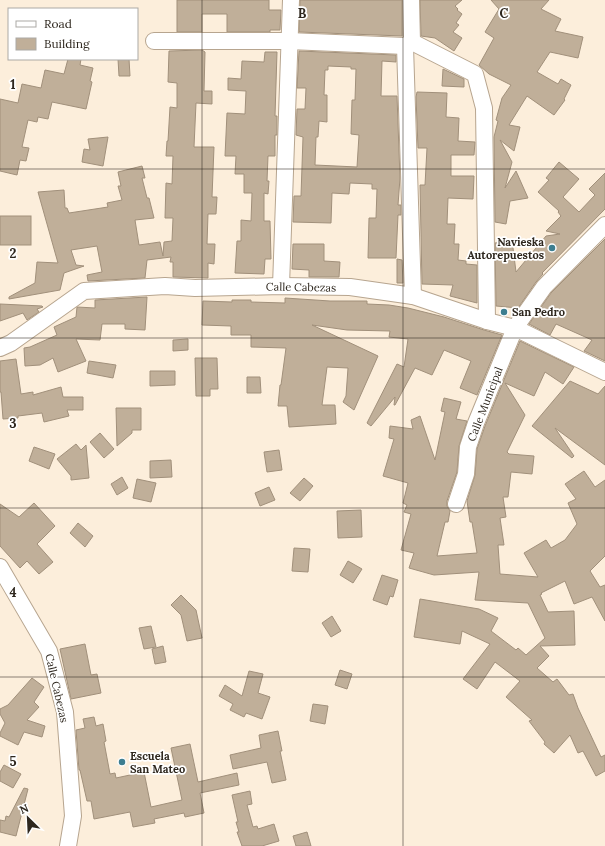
<svg xmlns="http://www.w3.org/2000/svg" width="605" height="846" font-family="Lora,serif">
	<rect width="100%" height="100%" fill="#fceedb"/>
	<!-- building -->
	<g fill="#c0af99" stroke="#a1907b" fill-rule="evenodd">
		<polygon points="177,0 269,0 269,10 281,10 280,30 270,30 270,32 227,32 227,14 202,14 202,32 177,32"/>
		<polygon points="300,0 402,0 402,36 299,32"/>
		<polygon points="420,0 462,0 455,6 458,9 457,10 462,14 456,23 459,25 453,32 462,38 454,51 435,38 421,36"/>
		<polygon points="491,0 549,0 541,9 561,19 555,31 583,37 578,58 550,52 537,72 558,84 561,79 571,85 564,99 565,100 554,115 527,96 509,125 520,127 514,151 500,140 512,162 505,188 516,171 528,198 510,201 506,224 495,222 494,137 498,121 496,120 502,98 511,85 489,74 479,65 494,38 485,32 499,9"/>
		<polygon points="202,50 205,52 204,91 212,91 212,104 196,103 194,147 214,147 212,197 217,197 216,214 208,214 207,244 215,244 214,264 208,263 208,278 173,277 173,262 170,262 171,257 147,260 145,278 88,281 87,275 102,272 97,246 71,250 76,265 84,266 64,273 60,290 9,299 9,297 35,283 37,262 58,263 38,192 64,190 65,208 67,208 69,213 108,207 107,203 122,200 118,186 121,186 118,172 142,166 145,178 142,178 147,198 149,198 154,218 135,220 139,245 160,242 163,256 164,242 172,241 173,218 165,218 166,183 172,184 173,156 166,156 167,141 168,141 170,107 177,108 177,83 168,82 169,51"/>
		<path d="M299 51 396 55V62L382 61 381 96H397L400 178 398 205H401V215H398L396 258H368L369 218H376L377 189H372V184L350 183 349 194 332 193 331 223 293 222 294 196H301L303 137 296 135 297 109H305L306 88H297ZM328 66 351 67V69H356L355 100H352L351 134 359 135 357 167 315 165 316 137H318L319 121 327 122V95H324L325 70H328Z"/>
		<polygon points="265,52 277,52 275,116 277,116 277,135 275,135 275,156 268,156 267,181 269,181 268,194 264,193 264,221 270,221 271,259 265,259 264,274 235,273 237,241 241,241 241,220 251,221 252,193 244,193 244,174 235,174 236,156 225,156 227,113 245,114 246,91 228,90 228,78 241,79 242,61 264,62"/>
		<polygon points="68,59 81,59 80,65 93,68 90,81 92,82 86,109 52,102 48,119 38,117 37,122 28,120 22,147 29,148 26,161 20,160 17,175 0,171 0,99 18,103 22,84 41,88 45,70 64,74"/>
		<polygon points="118,59 129,59 130,76 119,76"/>
		<polygon points="443,69 464,79 464,87 442,86"/>
		<polygon points="417,92 447,93 446,117 459,118 458,141 475,142 474,155 451,155 451,176 474,176 473,199 448,198 447,224 455,224 454,244 459,244 458,260 466,261 466,264 477,265 477,303 450,296 453,285 422,284 420,185 425,185 427,148 418,148 416,97"/>
		<polygon points="108,137 103,166 82,162 84,149 90,150 88,139"/>
		<polygon points="559,162 579,179 563,197 579,212 595,195 589,189 605,173 605,209 542,273 543,274 536,282 518,308 496,306 495,243 512,240 516,272 546,236 560,234 546,231 561,216 558,212 559,211 538,192 549,180 546,178"/>
		<rect x="0" y="216" width="31" height="29"/>
		<polygon points="605,239 605,361 584,351 592,340 556,324 550,335 529,324 551,293"/>
		<polygon points="293,244 324,244 324,261 340,262 339,277 309,277 309,270 292,269"/>
		<polygon points="397,259 402,260 403,283 397,283"/>
		<polygon points="147,297 145,330 125,329 125,324 102,324 100,340 76,339 86,361 58,372 53,358 40,365 25,366 24,348 30,347 57,335 54,327 76,317 77,307 95,308 95,300"/>
		<polygon points="285,298 330,301 367,301 367,304 389,305 408,308 444,317 484,330 502,335 477,395 460,388 471,361 444,350 432,375 415,368 395,405 394,405 395,397 371,426 367,423 397,364 404,367 408,339 389,337 390,331 347,330 312,325 378,356 354,410 343,402 346,396 348,368 327,367 322,405 335,405 336,424 289,427 287,406 278,406 280,385 281,385 286,348 251,347 251,335 231,335 231,326 202,325 203,301 232,302 232,300 251,300 251,302 285,303"/>
		<polygon points="0,304 42,306 43,307 37,309 39,312 27,320 23,313 0,321"/>
		<polygon points="188,339 188,350 173,351 173,340"/>
		<polygon points="520,341 574,367 563,384 545,372 534,396 505,383 525,415 507,452 509,454 534,456 532,474 511,472 508,497 503,497 506,517 500,518 504,545 498,545 500,574 538,577 524,553 546,540 551,548 565,540 577,524 568,503 576,499 565,484 584,471 595,487 605,480 605,556 590,571 600,587 605,585 605,621 592,597 574,604 565,581 541,593 542,594 540,595 548,612 574,611 575,645 540,646 549,656 537,668 553,682 557,679 569,695 573,694 578,708 601,757 605,755 605,771 596,776 583,751 578,753 570,735 554,753 544,744 545,742 529,721 532,720 506,697 520,681 495,662 477,689 463,679 490,644 462,631 460,644 414,637 420,599 479,609 498,618 491,631 516,650 518,648 526,655 545,638 528,603 475,600 479,572 434,575 409,568 414,553 401,550 411,514 404,512 407,505 403,503 408,483 383,476 394,439 389,438 390,426 413,429 411,420 420,416 435,460 445,412 441,411 444,398 461,402 456,419 467,421 459,446 457,472 447,501 447,506 450,511 448,522 445,522 437,556 477,553 472,522 470,522 467,501 475,475 477,449 485,426"/>
		<polygon points="195,358 217,358 218,389 210,389 210,396 196,396"/>
		<polygon points="16,359 21,394 33,392 33,395 61,387 63,397 83,397 83,410 67,410 69,416 44,422 42,413 18,416 18,418 3,419 1,392 0,392 0,361"/>
		<polygon points="89,361 116,365 113,378 87,373"/>
		<polygon points="150,371 175,371 175,385 150,386"/>
		<polygon points="247,377 260,377 261,393 247,393"/>
		<polygon points="570,381 598,394 605,386 605,465 555,428 574,456 572,458 532,426"/>
		<polygon points="116,408 141,408 141,430 132,430 132,433 117,446"/>
		<polygon points="100,433 114,449 104,458 90,442"/>
		<polygon points="76,444 81,450 86,445 89,478 71,480 71,476 57,459"/>
		<polygon points="34,447 55,454 49,469 29,461"/>
		<polygon points="279,450 282,470 267,472 264,452"/>
		<polygon points="171,460 172,477 150,478 150,461"/>
		<polygon points="122,477 128,488 117,495 111,484"/>
		<polygon points="304,478 313,486 300,501 290,493"/>
		<polygon points="137,479 156,483 151,502 133,498"/>
		<polygon points="269,487 275,500 260,506 255,493"/>
		<polygon points="34,503 55,526 37,544 53,562 39,574 27,561 20,568 0,546 0,504 19,517"/>
		<polygon points="361,510 362,537 338,538 337,511"/>
		<polygon points="78,523 93,536 85,547 70,533"/>
		<polygon points="294,548 310,549 308,572 292,571"/>
		<polygon points="348,561 362,569 353,583 340,575"/>
		<polygon points="382,575 398,580 393,597 390,596 387,605 373,600"/>
		<polygon points="181,595 196,610 202,638 187,641 181,615 171,605"/>
		<polygon points="332,616 341,631 331,637 322,623"/>
		<polygon points="151,626 156,647 144,649 139,628"/>
		<polygon points="85,644 91,675 97,674 101,693 71,699 60,649"/>
		<polygon points="163,646 166,662 155,664 152,649"/>
		<polygon points="340,670 352,674 347,689 335,685"/>
		<polygon points="249,671 263,674 258,693 270,697 262,719 246,713 244,717 230,710 233,704 219,696 225,685 242,696"/>
		<polygon points="32,678 44,687 34,702 39,707 27,720 45,726 42,737 24,732 18,745 0,736 0,733 5,723 0,714 0,709 8,705"/>
		<polygon points="313,704 328,706 325,724 310,721"/>
		<polygon points="94,717 96,726 103,724 106,741 104,742 110,774 115,773 116,778 144,772 151,807 182,800 171,748 190,744 198,782 237,773 239,785 200,793 204,813 185,817 184,813 154,819 155,823 133,827 130,812 94,819 91,801 87,801 80,770 79,770 76,730 85,728 83,719"/>
		<polygon points="278,731 282,751 280,751 286,780 272,783 267,762 233,769 230,755 261,748 259,735"/>
		<polygon points="4,765 21,774 13,788 0,781 0,772"/>
		<polygon points="24,788 28,789 16,836 0,832 0,820 5,821 6,816 9,817"/>
		<polygon points="250,791 252,804 247,805 253,827 257,826 258,829 274,824 279,841 262,846 242,846 237,832 239,832 236,822 238,822 232,795"/>
		<polygon points="307,832 311,846 296,846 293,836"/>
	</g>
	<g fill="none" stroke-linecap="round" stroke-linejoin="round">
		<defs>
			<g id="minor">
				<polyline points="411,0 412,42 405,46 413,296"/>
				<polyline points="154,41 289,41 405,46"/>
				<polyline points="412,42 475,74 484,108 487,321"/>
				<polyline points="281,286 291,0"/>
				<polyline points="0,348 11,343 84,291 165,286 195,288 281,286 350,287 413,296 487,321 515,328 605,372"/>
				<polyline points="456,504 466,474 468,447 476,423 515,328 544,287 605,225"/>
				<polyline points="0,567 49,651 65,712 73,816 68,846"/>
			</g>
		</defs>
		<!-- minor casing -->
		<use href="#minor" stroke="#b7a58f" stroke-width="18"/>
		<!-- minor -->
		<use href="#minor" stroke="#fff" stroke-width="16"/>
	</g>
	<!-- grid -->
	<path fill="none" stroke="#2e271e" stroke-width="1" stroke-opacity="0.55" d="M202 0V846M403 0V846M0 169H605M0 338H605M0 508H605M0 677H605"/>
	<!-- markers -->
	<g fill="#3d7e90" stroke="#fff" stroke-width="1.5">
		<circle cx="552" cy="248" r="4"/>
		<circle cx="504" cy="312" r="4"/>
		<circle cx="122" cy="762" r="4"/>
	</g>
	<g text-anchor="middle" stroke-width="3.5" stroke-linejoin="round" paint-order="stroke">
		<!-- poi labels -->
		<g font-size="11" font-weight="bold" fill="#2e271e" stroke="#fff" text-anchor="start">
			<text x="544" y="246" text-anchor="end">Navieska<tspan x="544" dy="13">Autorepuestos</tspan></text>
			<text x="512" y="316">San Pedro</text>
			<text x="130" y="760">Escuela<tspan x="130" dy="13">San Mateo</tspan></text>
		</g>
		<!-- street labels -->
		<g font-size="11" fill="#2e271e" stroke="#fff">
			<text transform="translate(301 287) rotate(1)" y="4">Calle Cabezas</text>
			<text transform="translate(485 404) rotate(-69)" y="4">Calle Municipal</text>
			<text transform="translate(57 688) rotate(77)" y="4">Calle Cabezas</text>
		</g>
	</g>
	<g font-size="13" text-anchor="middle" font-weight="bold" fill="#2e271e" stroke="#fff" stroke-width="3.5" stroke-linejoin="round" paint-order="stroke">
		<text x="302" y="18">B</text>
		<text x="504" y="18">C</text>
		<text x="13" y="89">1</text>
		<text x="13" y="258">2</text>
		<text x="13" y="428">3</text>
		<text x="13" y="597">4</text>
		<text x="13" y="766">5</text>
	</g>
	<!-- legend -->
	<rect x="8" y="8" width="130" height="52" fill="#ffffff" stroke="#aba9a5"/>
	<rect x="16" y="21" width="20" height="6" fill="#ffffff" stroke="#aba9a5"/>
	<text x="44" y="28" font-size="12" fill="#2e271e">Road</text>
	<rect x="16" y="38" width="20" height="12" fill="#c0af99" stroke="#aba9a5"/>
	<text x="44" y="48" font-size="12" fill="#2e271e">Building</text>
	<!-- north arrow -->
	<g transform="translate(28 818) rotate(336)" stroke="#ffffff" stroke-width="3" paint-order="stroke">
	<path d="M0-3L7 15L0 10L-7 15Z" fill="#2e271e"/>
	<text y="-6" font-size="11" font-weight="bold" text-anchor="middle" fill="#2e271e">N</text>
	</g>
</svg>
